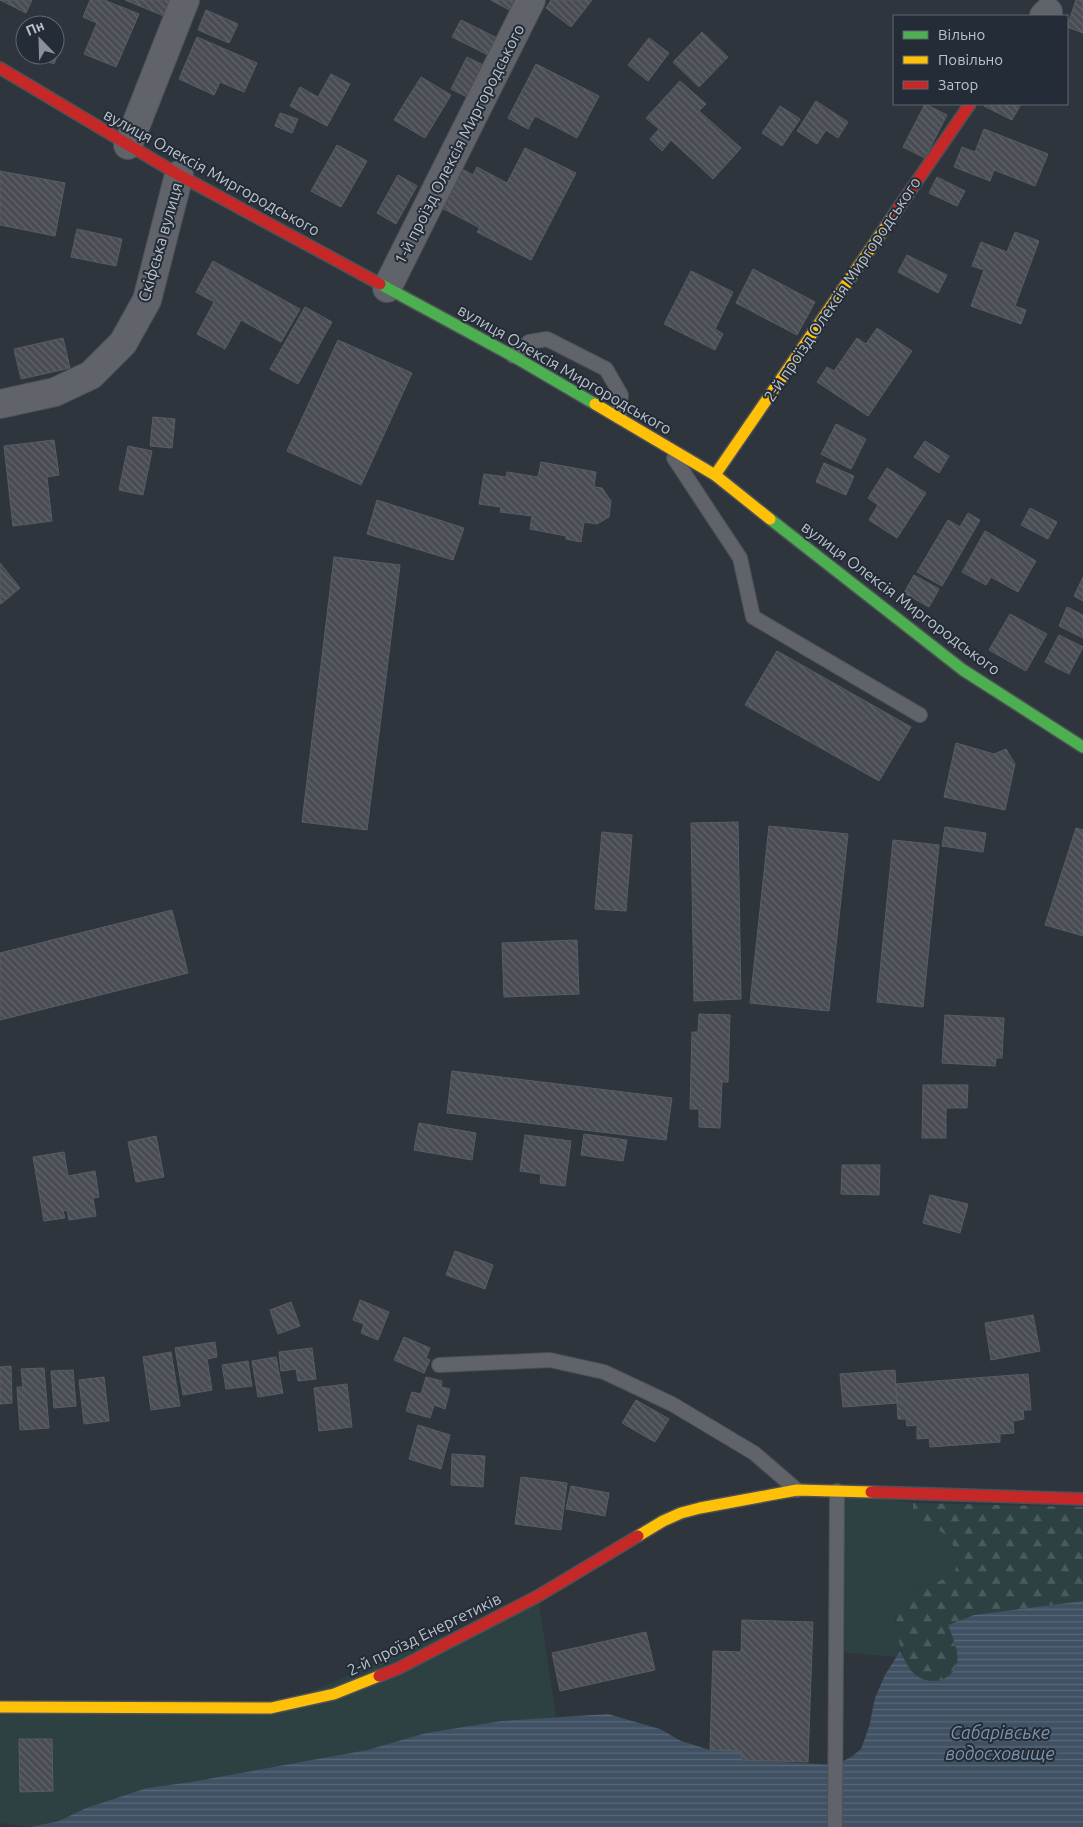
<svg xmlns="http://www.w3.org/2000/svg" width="1083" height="1827" font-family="Ubuntu,sans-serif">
	<defs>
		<pattern id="forest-firs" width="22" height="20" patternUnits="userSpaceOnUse" patternTransform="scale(1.25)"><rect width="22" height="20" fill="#2d4143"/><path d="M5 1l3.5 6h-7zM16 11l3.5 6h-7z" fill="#4a5b5d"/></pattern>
		<pattern id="water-rules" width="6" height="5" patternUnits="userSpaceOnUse" patternTransform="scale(1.25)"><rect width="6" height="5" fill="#405164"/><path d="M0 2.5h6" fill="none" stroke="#5a6879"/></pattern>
		<pattern id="building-back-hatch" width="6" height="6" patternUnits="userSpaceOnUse" patternTransform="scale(1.25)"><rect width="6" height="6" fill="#494d53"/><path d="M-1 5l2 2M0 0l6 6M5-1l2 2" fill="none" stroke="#61656a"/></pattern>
	</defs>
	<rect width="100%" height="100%" fill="#2f353c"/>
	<!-- grass -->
	<g fill="#2d4143">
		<path d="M842 1492 913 1503V1515C936 1528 964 1539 955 1571L940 1582 914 1588 895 1616 900 1651 897 1657 840 1652Z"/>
		<polygon points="538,1596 556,1718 501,1721 426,1733 367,1750 191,1782 147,1788 86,1808 59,1821 30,1827 0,1823 0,1707 271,1708"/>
	</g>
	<!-- forest -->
	<path fill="url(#forest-firs)" d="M913 1503 1083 1507V1601L974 1615 948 1625C951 1636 959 1649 957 1661 954 1685 923 1687 910 1670 901 1658 900 1644 897 1631 896 1620 895 1607 902 1598 914 1584 925 1588 940 1581 945 1579 950 1574 955 1571 964 1539 936 1528 913 1515Z"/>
	<!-- water -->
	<path fill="url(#water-rules)" d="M1083 1601V1827H30L59 1821 86 1808 147 1788 191 1782 367 1750 426 1733 501 1721 608 1714 660 1729 681 1741 710 1750 742 1751V1760L836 1765 851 1757 861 1749 869 1727 875 1698 885 1675 900 1651C905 1660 909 1671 917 1676 932 1686 953 1681 957 1662 959 1650 952 1636 948 1625L974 1615Z"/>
	<!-- building -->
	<g fill="url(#building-back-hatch)" stroke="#585d63">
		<polygon points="0,0 32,0 26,13"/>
		<polygon points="90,0 104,0 139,14 116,67 84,54 97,23 83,17"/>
		<polygon points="125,0 171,0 164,16"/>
		<polygon points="491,0 517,0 511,11"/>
		<polygon points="551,0 592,0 571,27 546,8"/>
		<polygon points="1076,0 1083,0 1083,33 1067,27"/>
		<polygon points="206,10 238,24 229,43 198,30"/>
		<polygon points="461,20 503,41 494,58 452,37"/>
		<polygon points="702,32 728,57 699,87 673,62"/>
		<polygon points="197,37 257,63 244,92 220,82 214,95 179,79"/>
		<polygon points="649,38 669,53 648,81 628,65"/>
		<polygon points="55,45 61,47 54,64 32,56 55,55"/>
		<polygon points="467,57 489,68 473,100 451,89"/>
		<polygon points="536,64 599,96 577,138 535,116 528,129 508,118"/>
		<polygon points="331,74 350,84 327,126 290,106 300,87 318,97"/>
		<polygon points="421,77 451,95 425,138 394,120"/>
		<polygon points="680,81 706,104 699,111 741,148 713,179 671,140 662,151 650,139 659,129 646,118"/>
		<polygon points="816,101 848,122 838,138 826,130 817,144 797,131"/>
		<polygon points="925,104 947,115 925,158 903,147"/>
		<polygon points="986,104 1021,104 1012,120 984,106"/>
		<polygon points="780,106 800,119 782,146 762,133"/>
		<polygon points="280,113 298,119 292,133 275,126"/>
		<polygon points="984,129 1048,154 1035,186 994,170 990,181 954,167 962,147 975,152"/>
		<polygon points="337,145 367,161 341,207 311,191"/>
		<polygon points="525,148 576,173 531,260 477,232 480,228 440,207 460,168 473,175 477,167 507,183"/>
		<polygon points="0,171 65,183 55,236 0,225"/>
		<polygon points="398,175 417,186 396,224 377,213"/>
		<polygon points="937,177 965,191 957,206 929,193"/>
		<polygon points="77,229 122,239 116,266 71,257"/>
		<polygon points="1015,232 1039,241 1015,306 1026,310 1021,324 971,306 984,270 972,266 981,242 1007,252"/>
		<polygon points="907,255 947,275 938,293 898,272"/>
		<polygon points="213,261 300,309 281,342 241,320 225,349 197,334 214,302 196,292"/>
		<polygon points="753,269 815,302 797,335 736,303"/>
		<polygon points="691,271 733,292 715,329 723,334 715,350 664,324"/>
		<polygon points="305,307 332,322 298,384 270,369"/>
		<polygon points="877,328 912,351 868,416 817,382 827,367 834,371 857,338 866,344"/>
		<polygon points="63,338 70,368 21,379 14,349"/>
		<polygon points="338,340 412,373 361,485 287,451"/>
		<polygon points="153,417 175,419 172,448 150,446"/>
		<polygon points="836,424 866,439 851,469 821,454"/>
		<polygon points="54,440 59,475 47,477 52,521 13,526 4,446"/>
		<polygon points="925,441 949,456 939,473 914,457"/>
		<polygon points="128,446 152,451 143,495 119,490"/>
		<polygon points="541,462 596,472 594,487 602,488 611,501 609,517 597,524 584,522 581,542 566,539 566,536 530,529 532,516 500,512 501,507 479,504 484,474 506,477 507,472 538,477"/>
		<polygon points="824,463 854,476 846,495 816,482"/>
		<polygon points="887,468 926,493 897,538 869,520 878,505 868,498"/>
		<polygon points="377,500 464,528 453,560 367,534"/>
		<polygon points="1030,508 1057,522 1048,539 1021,525"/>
		<polygon points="968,513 980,520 942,586 917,572 948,520 960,527"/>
		<polygon points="985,531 1036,561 1018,592 991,577 986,585 962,572"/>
		<polygon points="334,557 400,565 367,830 302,822"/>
		<polygon points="0,563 20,588 1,604 0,603"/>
		<polygon points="914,575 939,589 929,607 904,593"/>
		<polygon points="1083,577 1083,601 1074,596"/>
		<polygon points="1067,607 1083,615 1083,638 1059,626"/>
		<polygon points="1010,614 1047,634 1026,671 989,650"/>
		<polygon points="1059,635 1083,647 1069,674 1045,662"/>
		<polygon points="777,651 911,727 879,781 745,705"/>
		<polygon points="956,743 994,754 1006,749 1015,764 1005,810 944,797"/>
		<polygon points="738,822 741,999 694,1001 691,823"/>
		<polygon points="769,826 848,834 829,1011 750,1003"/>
		<polygon points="945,827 986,833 983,852 942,846"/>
		<polygon points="1076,828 1083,830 1083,936 1045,925"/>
		<polygon points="602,832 632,835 626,911 595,909"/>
		<polygon points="893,840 939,845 923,1007 877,1002"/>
		<polygon points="172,910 188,973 0,1020 0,953"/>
		<polygon points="577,940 579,994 504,997 502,943"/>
		<polygon points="699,1014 730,1015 728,1082 722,1082 720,1128 699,1127 699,1109 690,1109 692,1032 698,1032"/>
		<polygon points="945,1015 1004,1018 1002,1058 996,1058 995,1066 942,1063"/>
		<polygon points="452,1071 672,1098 666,1140 447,1113"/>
		<polygon points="923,1085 968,1085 967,1108 946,1108 946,1138 922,1138"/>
		<polygon points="419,1123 476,1133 472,1160 414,1150"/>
		<polygon points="584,1134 627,1140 623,1161 581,1155"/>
		<polygon points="525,1135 571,1141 565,1186 540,1183 541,1174 520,1171"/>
		<polygon points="156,1136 164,1177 136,1182 128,1142"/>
		<polygon points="64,1152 68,1176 95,1171 99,1197 93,1198 96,1216 69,1220 67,1210 63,1211 65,1218 44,1221 33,1157"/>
		<polygon points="842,1165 880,1165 879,1195 841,1194"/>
		<polygon points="930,1195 968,1204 960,1233 923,1223"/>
		<polygon points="455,1251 493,1265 485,1289 446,1275"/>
		<polygon points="360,1300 389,1312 378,1340 361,1333 364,1324 353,1320"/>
		<polygon points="291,1302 300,1326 278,1334 270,1310"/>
		<polygon points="1033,1315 1040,1351 991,1360 985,1323"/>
		<polygon points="404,1337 430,1348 426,1358 430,1360 424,1373 394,1360"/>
		<polygon points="215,1342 217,1357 207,1359 212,1390 183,1395 175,1348"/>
		<polygon points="312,1348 316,1379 298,1381 296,1369 281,1371 279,1352"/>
		<polygon points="171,1352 180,1406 151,1410 143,1357"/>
		<polygon points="276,1357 283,1393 258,1397 252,1361"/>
		<polygon points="248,1361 252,1386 226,1389 222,1365"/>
		<polygon points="11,1366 12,1403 0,1404 0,1367"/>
		<polygon points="44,1368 49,1428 20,1430 17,1387 23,1387 21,1369"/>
		<polygon points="73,1370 76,1406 54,1408 51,1371"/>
		<polygon points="895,1370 897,1403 843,1407 840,1374"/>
		<polygon points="1028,1374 1031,1410 1023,1410 1024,1419 1013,1421 1014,1433 1000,1434 1000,1442 930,1447 929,1438 917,1439 917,1425 907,1426 906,1419 898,1419 896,1384"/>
		<polygon points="104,1377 109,1421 84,1424 79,1380"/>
		<polygon points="426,1377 442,1381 441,1387 450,1389 445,1409 434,1405 430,1418 406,1411 412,1392 421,1394"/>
		<polygon points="347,1384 352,1427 319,1431 314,1388"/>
		<polygon points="636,1400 669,1419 655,1442 622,1423"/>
		<polygon points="418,1425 450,1435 441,1469 409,1459"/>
		<polygon points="452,1454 485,1456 483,1487 451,1485"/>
		<polygon points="521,1477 567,1483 561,1530 515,1524"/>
		<polygon points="571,1486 609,1493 605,1516 566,1509"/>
		<polygon points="742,1620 813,1622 808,1762 741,1760 742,1751 710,1750 713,1651 741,1652"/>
		<polygon points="646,1632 655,1670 560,1691 552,1653"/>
		<polygon points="19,1739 52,1739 53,1791 20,1792"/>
	</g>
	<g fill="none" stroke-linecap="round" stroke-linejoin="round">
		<defs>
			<g id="lane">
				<polyline points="513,356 529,342 547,339 606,369 621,395 619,417"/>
				<polyline points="674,458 740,558 753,617 920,715"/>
				<polyline points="439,1365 550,1360 604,1372 672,1404 754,1453 797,1490"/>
				<polyline points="835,1827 837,1491"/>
			</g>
			<g id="street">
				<polyline points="1044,16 1048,12"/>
				<polyline points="128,145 185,0"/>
				<polyline points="387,288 531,0"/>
				<polyline points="0,404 55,392 91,375 123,343 147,300 179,175"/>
			</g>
			<g id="fast">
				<polyline points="380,284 513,356 595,404"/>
				<polyline points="770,519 963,670 1083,747"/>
			</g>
			<g id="slow">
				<polyline points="595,404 715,475 770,519"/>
				<polyline points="715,475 895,213"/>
				<polyline points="638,1536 663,1521 681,1513 700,1508 797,1490 871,1492"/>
				<polyline points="0,1707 271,1708 334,1694 379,1676"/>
			</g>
			<g id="jam">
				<polyline points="0,68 179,175 380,284"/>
				<polyline points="895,213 970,104"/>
				<polyline points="871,1492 1083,1499"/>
				<polyline points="379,1676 397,1669 538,1596 638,1536"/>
			</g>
		</defs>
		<!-- lane casing -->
		<use href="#lane" stroke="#4d5157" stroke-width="16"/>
		<!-- street casing -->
		<use href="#street" stroke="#4d5157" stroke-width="30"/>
		<!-- fast casing -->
		<use href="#fast" stroke="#4d5157" stroke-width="14"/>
		<!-- slow casing -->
		<use href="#slow" stroke="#4d5157" stroke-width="14"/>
		<!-- jam casing -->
		<use href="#jam" stroke="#4d5157" stroke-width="14"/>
		<!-- lane -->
		<use href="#lane" stroke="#60646a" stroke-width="14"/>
		<!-- street -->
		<use href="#street" stroke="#60646a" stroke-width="28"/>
		<!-- fast -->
		<use href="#fast" stroke="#4caf50" stroke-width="11"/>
		<!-- slow -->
		<use href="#slow" stroke="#ffc107" stroke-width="11"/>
		<!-- jam -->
		<use href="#jam" stroke="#c62828" stroke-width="11"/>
	</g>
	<g text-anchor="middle" stroke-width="4" stroke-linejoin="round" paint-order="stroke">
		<!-- street labels -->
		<g font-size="16" fill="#bbc2cb" stroke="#232c37">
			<text transform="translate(459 144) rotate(-63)" y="6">1-й проїзд Олексія Миргородського</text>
			<text transform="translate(212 172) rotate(29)" y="6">вулиця Олексія Миргородського</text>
			<text transform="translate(160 242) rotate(-74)" y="6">Скіфська вулиця</text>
			<text transform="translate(842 289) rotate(-56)" y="6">2-й проїзд Олексія Миргородського</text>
			<text transform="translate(565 369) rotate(30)" y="6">вулиця Олексія Миргородського</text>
			<text transform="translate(901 598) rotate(37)" y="6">вулиця Олексія Миргородського</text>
			<text transform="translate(424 1634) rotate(-26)" y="6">2-й проїзд Енергетиків</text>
		</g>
		<!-- water labels -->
		<g font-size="18" font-style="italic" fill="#7f94aa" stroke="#232c37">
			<text x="1000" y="1739">Сабарівське<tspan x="1000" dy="21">водосховище</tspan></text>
		</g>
	</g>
	<!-- legend -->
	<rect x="893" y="15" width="175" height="90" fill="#232c37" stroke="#606872"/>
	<rect x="903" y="31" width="25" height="8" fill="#4caf50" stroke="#606872"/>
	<text x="938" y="40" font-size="15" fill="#bbc2cb">Вільно</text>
	<rect x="903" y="56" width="25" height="8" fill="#ffc107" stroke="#606872"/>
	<text x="938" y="65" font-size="15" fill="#bbc2cb">Повільно</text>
	<rect x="903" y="81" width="25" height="8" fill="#c62828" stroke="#606872"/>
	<text x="938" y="90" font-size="15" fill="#bbc2cb">Затор</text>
	<!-- north arrow -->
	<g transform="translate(40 40) rotate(337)"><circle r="24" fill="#232c37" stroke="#606872"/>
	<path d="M0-4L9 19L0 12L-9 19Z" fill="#8a9199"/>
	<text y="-8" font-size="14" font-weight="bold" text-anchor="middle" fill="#bbc2cb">Пн</text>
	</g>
</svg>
